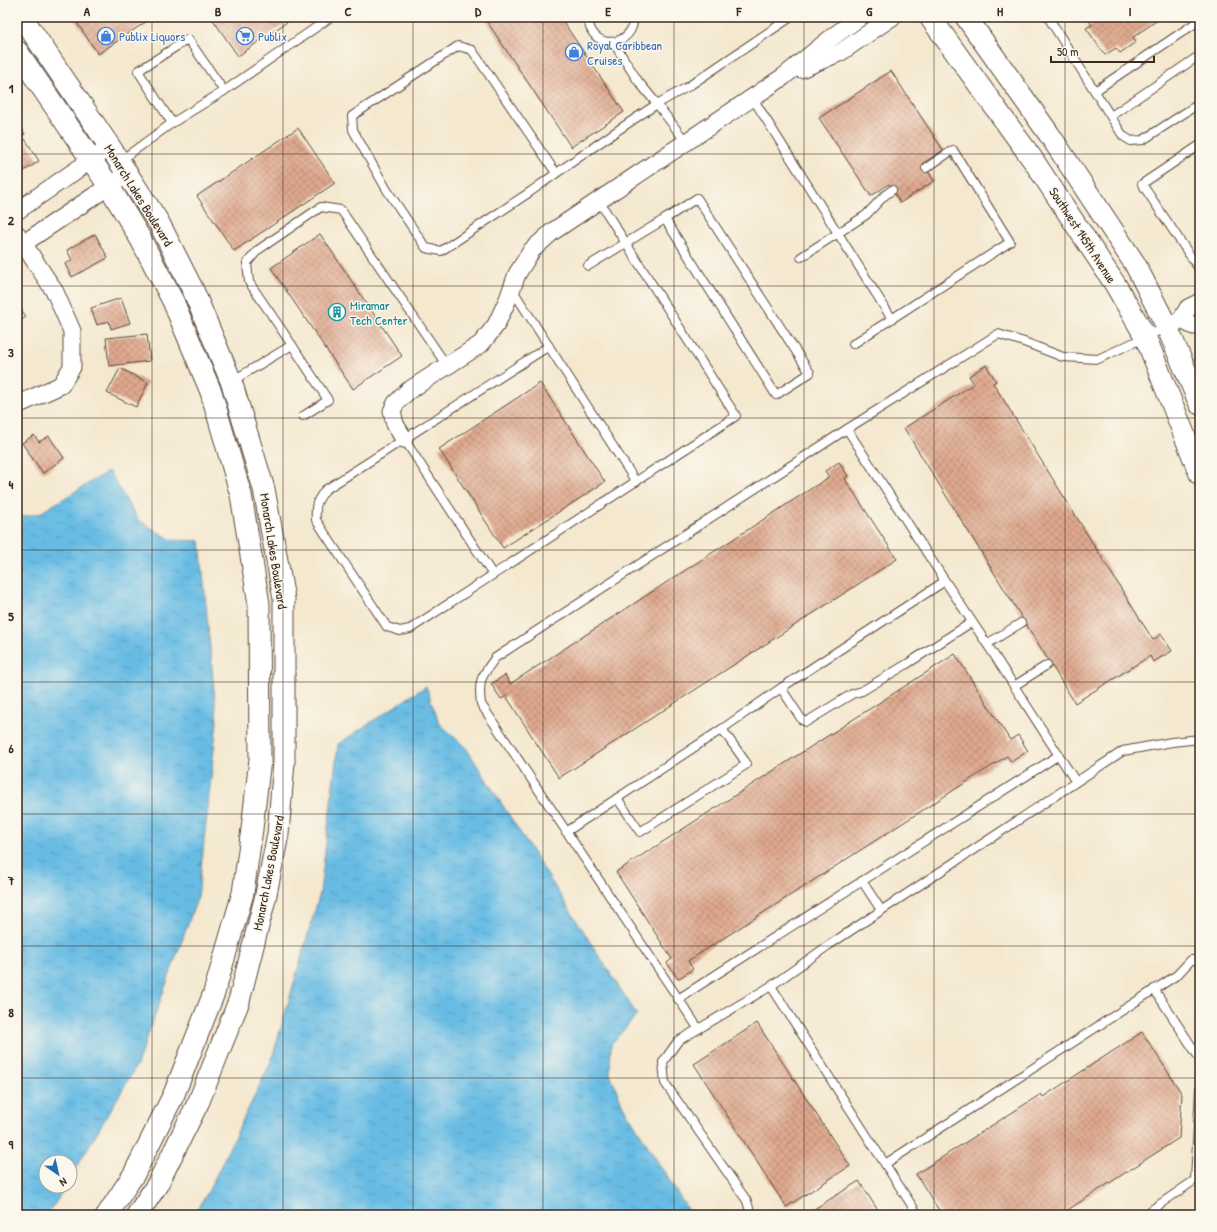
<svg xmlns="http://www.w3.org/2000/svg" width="1217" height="1232" font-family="'Patrick Hand',sans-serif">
	<defs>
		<pattern id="water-ripples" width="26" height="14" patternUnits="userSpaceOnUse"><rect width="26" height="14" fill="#68bce4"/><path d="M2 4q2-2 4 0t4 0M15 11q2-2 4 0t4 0" fill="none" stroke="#5799b8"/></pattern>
		<pattern id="building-cross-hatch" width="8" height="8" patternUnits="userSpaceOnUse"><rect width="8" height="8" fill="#dfa98e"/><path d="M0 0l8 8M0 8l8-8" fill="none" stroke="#b68a73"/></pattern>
	</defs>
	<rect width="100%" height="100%" fill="#fbf7ec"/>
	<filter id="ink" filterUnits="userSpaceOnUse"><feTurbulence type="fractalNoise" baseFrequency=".025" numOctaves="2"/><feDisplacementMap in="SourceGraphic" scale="8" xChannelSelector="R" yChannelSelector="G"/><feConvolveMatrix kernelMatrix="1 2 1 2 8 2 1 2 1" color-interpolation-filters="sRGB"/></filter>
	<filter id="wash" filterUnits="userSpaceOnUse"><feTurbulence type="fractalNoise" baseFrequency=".012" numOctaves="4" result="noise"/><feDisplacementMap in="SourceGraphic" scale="16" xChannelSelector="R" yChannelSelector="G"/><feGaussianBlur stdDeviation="0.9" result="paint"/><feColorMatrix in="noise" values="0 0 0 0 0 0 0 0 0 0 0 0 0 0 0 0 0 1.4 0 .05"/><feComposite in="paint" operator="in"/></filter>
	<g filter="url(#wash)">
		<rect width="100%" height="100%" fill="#f4e8cf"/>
		<!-- water -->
		<g fill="url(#water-ripples)" stroke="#527381">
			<polygon points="109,471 138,520 172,540 200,541 217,722 198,896 137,1065 70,1178 70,1162 46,1162 46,1186 66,1186 54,1205 46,1215 17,1215 17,518 40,513"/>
			<polygon points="426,686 439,723 466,748 637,1015 611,1044 610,1074 623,1106 691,1215 193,1215 208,1192 271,1062 320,893 338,744"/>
		</g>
		<g id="blocks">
			<!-- building -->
			<g fill="url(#building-cross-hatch)">
				<polygon points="73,17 153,17 98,54"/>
				<polygon points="211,17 294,17 238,56"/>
				<polygon points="484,17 560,17 624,112 571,147"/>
				<polygon points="1089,17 1162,17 1133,37 1136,42 1120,53 1116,48 1105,55 1086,28 1092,25 1087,18"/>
				<polygon points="891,71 943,150 923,163 934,181 900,203 889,184 871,196 819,118"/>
				<polygon points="17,121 25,134 17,139"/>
				<polygon points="298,128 335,183 234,251 197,196"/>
				<polygon points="25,139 39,161 24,171 19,164 17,165 17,144"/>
				<polygon points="95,234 108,258 72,277 65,264 72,260 67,250"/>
				<polygon points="320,234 402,356 353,389 271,268"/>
				<polygon points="121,298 130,323 111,329 109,321 97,325 91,308"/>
				<polygon points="17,302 26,317 17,323"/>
				<polygon points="147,334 150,361 109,366 106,338"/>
				<polygon points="986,365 996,381 993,383 1153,640 1161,634 1172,651 1153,662 1150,656 1075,703 904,428 974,384 969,376"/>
				<polygon points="120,368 148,383 136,407 107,393"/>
				<polygon points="540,383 605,482 503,548 439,449"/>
				<polygon points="34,435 39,442 49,436 64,458 43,473 22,443"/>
				<polygon points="839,462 848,476 845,479 897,559 559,778 506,696 501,699 491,684 505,675 510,684 829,477 825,471"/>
				<polygon points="955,654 1010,740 1018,735 1028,751 1011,762 1007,756 688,961 693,969 678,979 667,963 672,959 616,872"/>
				<polygon points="757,1023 850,1166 786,1207 694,1064"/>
				<polygon points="1142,1032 1182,1094 1179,1138 1060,1215 942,1215 916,1174 1041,1094 1043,1097"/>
				<polygon points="859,1181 881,1215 805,1215"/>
			</g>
		</g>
	</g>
	<g filter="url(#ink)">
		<use href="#blocks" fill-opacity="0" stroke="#574639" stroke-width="1"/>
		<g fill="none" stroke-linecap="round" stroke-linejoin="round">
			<defs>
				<g id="service">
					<path d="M588 17C590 54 636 46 633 17"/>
					<polyline points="1048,17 1123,136 1131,141 1143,140 1200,103"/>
					<polyline points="613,42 638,81 657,104 689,86 791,17"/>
					<polyline points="1095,91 1200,20"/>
					<polyline points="752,97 892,319"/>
					<polyline points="1111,116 1200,55"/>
					<polyline points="172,123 138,71 188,39 224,91"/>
					<polyline points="1200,145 1142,184 1197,266 1200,264"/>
					<polyline points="120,161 172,123 224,91 331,17"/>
					<path d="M556 173 472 50 458 46 352 116 353 130 367 155 387 190 426 248 441 251C471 231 500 212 530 192 572 162 614 132 657 104L686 142"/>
					<polyline points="801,257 866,215 884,196 892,190"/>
					<polyline points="588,266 665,219 776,395 810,373 697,198 665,219"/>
					<polyline points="512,289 636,482"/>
					<polyline points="853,344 1010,242 953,150 926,168"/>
					<polyline points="292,345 328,400 303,416"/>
					<path d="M549 346 325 490C316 502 315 505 316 520L387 627 400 631 410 629 736 416 599 201"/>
					<polyline points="232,381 292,345 249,282 247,263 258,250 321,207 341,210 447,366"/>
					<polyline points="847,429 945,581 987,644 1076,782"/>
					<polyline points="404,439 493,575"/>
					<polyline points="987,644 1021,623"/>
					<polyline points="1014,686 1047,665"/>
					<polyline points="781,688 802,720 806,722 852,694 862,691 907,664 972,622"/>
					<polyline points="617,798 640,832 747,764 722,729"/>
					<polyline points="566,832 722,729 781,688 945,581"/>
					<polyline points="862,881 881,910"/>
					<polyline points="771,986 885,1164 918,1215"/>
					<polyline points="1154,989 1200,1059"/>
					<polyline points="678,999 1059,755"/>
					<path d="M698 1028 481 704C478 680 481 677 495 658L847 429 998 334 1024 342 1063 357 1098 359 1167 327"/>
					<polyline points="885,1164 1177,975 1191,960 1200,960"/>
					<polyline points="751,1215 747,1201 665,1083 663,1062 678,1041 771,986 829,945 1123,751 1172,742 1200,739"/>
					<polyline points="1144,1215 1195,1180 1200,1089"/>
				</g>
				<g id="minor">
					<polyline points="801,69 841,52 892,17"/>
					<polyline points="17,211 101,153"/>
					<polyline points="17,234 55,292 72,331 72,367 61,385 17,405"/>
					<polyline points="24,243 127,174"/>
					<polyline points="1181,320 1194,326 1200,323"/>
					<polyline points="1167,327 1181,320 1188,308 1200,302"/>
					<polyline points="404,439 395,424 392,411 396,403 408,391 481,344 496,325 508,299 517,274 532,250 552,232 783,77 831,38 860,17"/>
				</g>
				<g id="tertiary">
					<polyline points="22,17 110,147 159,223 193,290 231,381 264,489 284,599 284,762 278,834 265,899 239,1001 199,1101 157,1185 137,1215"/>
					<polyline points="930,17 1033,160 1115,284 1145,336 1200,474"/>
					<polyline points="966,17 1049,134 1135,264 1167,327 1200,404"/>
					<polyline points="17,51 109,186 140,238 173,301 211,392 241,495 259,604 260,759 252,829 243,893 214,993 174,1094 134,1174 107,1215"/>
				</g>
			</defs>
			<!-- service casing -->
			<use href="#service" stroke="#574639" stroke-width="10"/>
			<!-- minor casing -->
			<use href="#minor" stroke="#574639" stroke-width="19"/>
			<!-- tertiary casing -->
			<use href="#tertiary" stroke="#574639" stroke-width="23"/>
			<!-- service -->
			<use href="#service" stroke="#fff" stroke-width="8"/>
			<!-- minor -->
			<use href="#minor" stroke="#fff" stroke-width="17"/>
			<!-- tertiary -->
			<use href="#tertiary" stroke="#fff" stroke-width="21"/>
		</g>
	</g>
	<!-- grid -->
	<path fill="none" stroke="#3b2a1e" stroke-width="1" stroke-opacity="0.55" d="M152 17V1215M283 17V1215M413 17V1215M543 17V1215M674 17V1215M804 17V1215M934 17V1215M1065 17V1215M17 154H1200M17 286H1200M17 418H1200M17 550H1200M17 682H1200M17 814H1200M17 946H1200M17 1078H1200"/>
	<!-- icons -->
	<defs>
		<symbol id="shop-ring" viewBox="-11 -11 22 22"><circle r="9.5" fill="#fbf7ec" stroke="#3f7fe0" stroke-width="1.5"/><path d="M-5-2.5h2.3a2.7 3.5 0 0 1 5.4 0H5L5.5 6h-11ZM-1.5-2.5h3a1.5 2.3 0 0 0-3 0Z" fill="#3f7fe0"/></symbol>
		<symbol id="supermarket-ring" viewBox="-11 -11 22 22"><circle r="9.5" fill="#fbf7ec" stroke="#3f7fe0" stroke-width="1.5"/><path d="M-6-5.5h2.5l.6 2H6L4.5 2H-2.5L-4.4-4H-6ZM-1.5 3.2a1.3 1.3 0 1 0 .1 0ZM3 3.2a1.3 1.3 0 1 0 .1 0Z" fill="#3f7fe0"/></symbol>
		<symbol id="building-ring" viewBox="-11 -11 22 22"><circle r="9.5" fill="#fbf7ec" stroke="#0f9aa8" stroke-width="1.5"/><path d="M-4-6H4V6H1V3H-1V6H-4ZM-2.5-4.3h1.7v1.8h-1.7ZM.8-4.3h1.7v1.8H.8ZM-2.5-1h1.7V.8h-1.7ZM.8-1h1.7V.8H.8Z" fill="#0f9aa8"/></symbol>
	</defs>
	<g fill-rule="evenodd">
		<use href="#shop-ring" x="96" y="26" width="20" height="20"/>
		<use href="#supermarket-ring" x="235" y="26" width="20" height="20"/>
		<use href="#shop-ring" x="564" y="42" width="20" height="20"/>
		<use href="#building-ring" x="327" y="302" width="20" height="20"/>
	</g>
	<g text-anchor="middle" stroke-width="3" stroke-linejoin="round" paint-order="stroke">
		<!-- shop labels -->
		<g font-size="13" fill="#366cbe" stroke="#fbf7ec" text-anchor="start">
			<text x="119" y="41">Publix Liquors</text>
			<text x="258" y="41">Publix</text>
			<text x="587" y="50">Royal Caribbean<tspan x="587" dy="15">Cruises</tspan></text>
		</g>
		<!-- street labels -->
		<g font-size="13" fill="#3b2a1e" stroke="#fbf7ec">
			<text transform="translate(139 195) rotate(58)" y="5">Monarch Lakes Boulevard</text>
			<text transform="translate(1083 235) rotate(57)" y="5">Southwest 145th Avenue</text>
			<text transform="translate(274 551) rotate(81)" y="5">Monarch Lakes Boulevard</text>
			<text transform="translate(268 873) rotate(-79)" y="5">Monarch Lakes Boulevard</text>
		</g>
		<!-- culture labels -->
		<g font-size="13" fill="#0d838f" stroke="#fbf7ec" text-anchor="start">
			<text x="350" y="310">Miramar<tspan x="350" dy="15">Tech Center</tspan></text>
		</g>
	</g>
	<!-- margin -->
	<rect width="1217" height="1232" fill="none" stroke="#fbf7ec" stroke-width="44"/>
	<!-- north arrow -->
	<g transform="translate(58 1174) rotate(146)"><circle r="19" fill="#fbf7ec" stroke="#aea59a"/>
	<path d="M0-3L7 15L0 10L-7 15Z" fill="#1f6fb2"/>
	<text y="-6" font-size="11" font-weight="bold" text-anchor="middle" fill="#3b2a1e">N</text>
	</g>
	<!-- scale -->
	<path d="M1051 56v6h103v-6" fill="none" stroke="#3b2a1e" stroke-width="2"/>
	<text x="1057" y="56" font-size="12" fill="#3b2a1e" stroke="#fbf7ec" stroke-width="3" paint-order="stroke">50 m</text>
	<rect x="22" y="22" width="1173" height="1188" fill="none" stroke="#3b2a1e" stroke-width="1.5"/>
	<g font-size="13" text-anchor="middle" font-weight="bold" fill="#3b2a1e">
		<text x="87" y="16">A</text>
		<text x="218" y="16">B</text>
		<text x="348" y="16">C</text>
		<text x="478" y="16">D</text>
		<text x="608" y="16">E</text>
		<text x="739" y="16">F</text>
		<text x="869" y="16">G</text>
		<text x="1000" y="16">H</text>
		<text x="1130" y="16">I</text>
		<text x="11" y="93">1</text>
		<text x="11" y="225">2</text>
		<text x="11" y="357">3</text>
		<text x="11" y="489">4</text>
		<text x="11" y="621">5</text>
		<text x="11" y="753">6</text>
		<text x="11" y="885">7</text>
		<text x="11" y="1017">8</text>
		<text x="11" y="1149">9</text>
	</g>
</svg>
